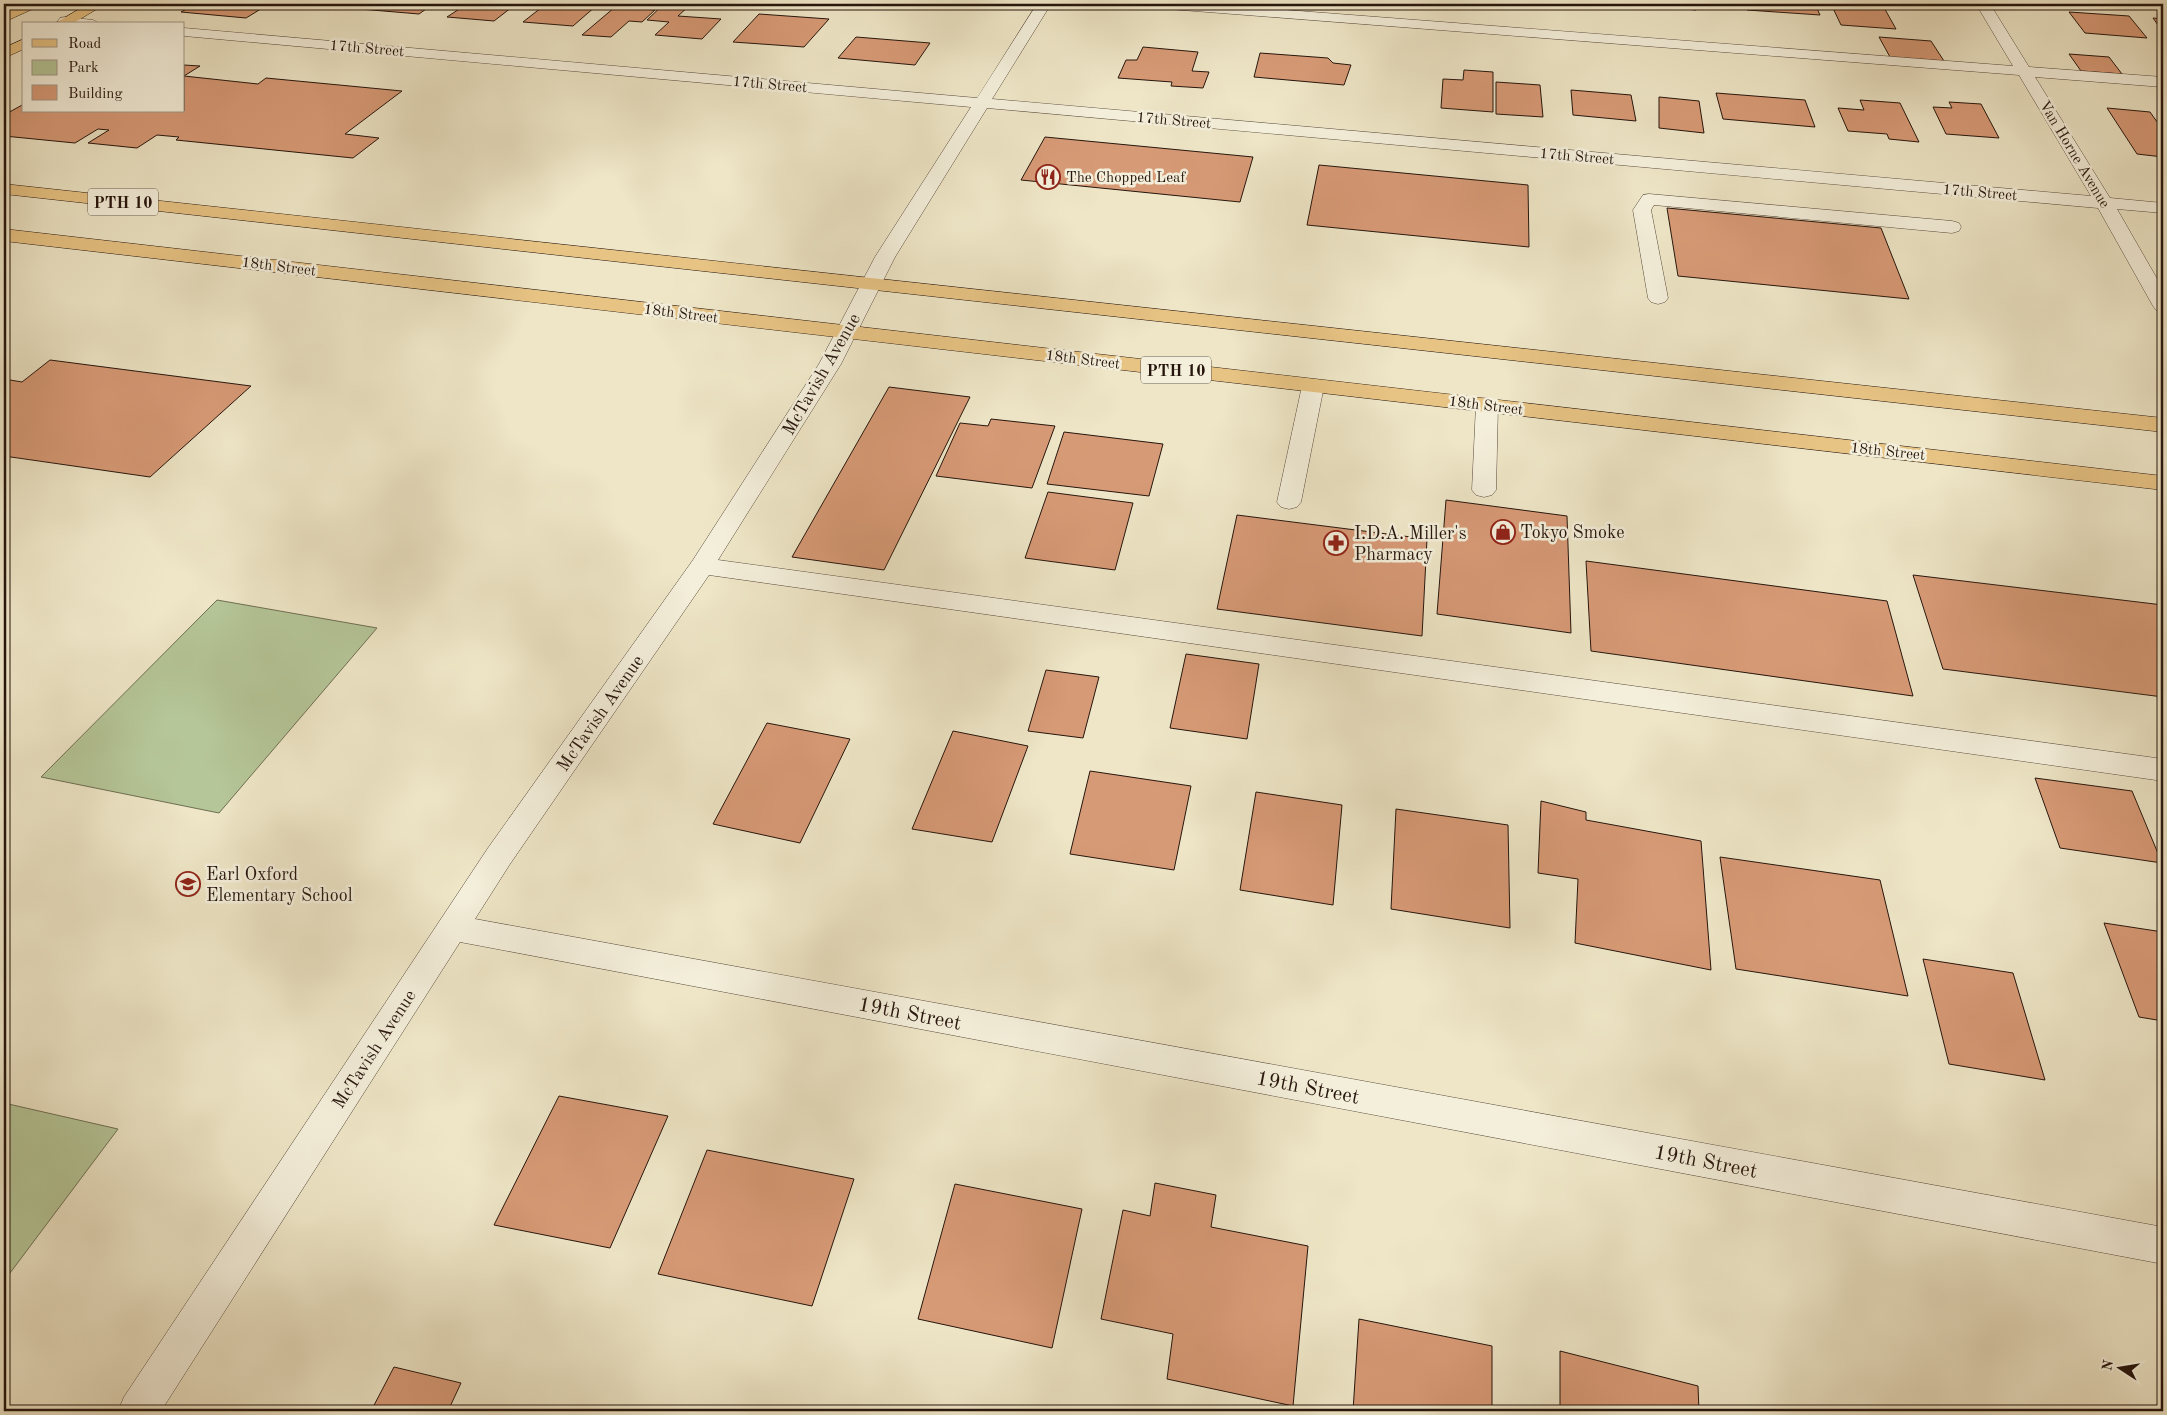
<svg xmlns="http://www.w3.org/2000/svg" width="2167" height="1415" font-family="'Old Standard TT',serif">
	<rect width="100%" height="100%" fill="#eee6c7"/>
	<filter id="stains"><feTurbulence type="fractalNoise" baseFrequency=".004" numOctaves="4"/><feColorMatrix values="0 0 0 0 .2 0 0 0 0 .09 0 0 0 0 .02 0 0 0 .5 -.17"/></filter>
	<radialGradient id="worn" r=".72"><stop offset=".6" stop-color="#630" stop-opacity="0"/><stop offset="1" stop-color="#630" stop-opacity=".3"/></radialGradient>
	<!-- green -->
	<g fill="#b5c698" stroke="#6e6e52">
		<polygon points="217,600 377,628 219,813 41,777"/>
		<polygon points="4,1103 118,1129 4,1281"/>
	</g>
	<!-- building -->
	<g fill="#d79a76" stroke="#26150d">
		<polygon points="196,4 269,4 246,18 181,12"/>
		<polygon points="355,4 433,4 419,14 348,8"/>
		<polygon points="467,4 516,4 494,21 447,17"/>
		<polygon points="546,4 562,4 596,6 573,26 523,22"/>
		<polygon points="664,4 689,6 678,16 721,19 702,39 655,35 669,22 647,20"/>
		<polygon points="874,4 912,4 908,9 872,6"/>
		<polygon points="1662,4 1694,4 1696,10 1663,7"/>
		<polygon points="1745,4 1815,4 1820,15 1747,10"/>
		<polygon points="1831,4 1882,4 1896,29 1841,25"/>
		<polygon points="615,7 655,10 642,22 629,21 611,37 582,35"/>
		<polygon points="2069,12 2129,16 2147,38 2085,33"/>
		<polygon points="759,14 829,19 804,47 733,42"/>
		<polygon points="2153,18 2163,19 2163,32"/>
		<polygon points="856,37 930,43 915,65 838,58"/>
		<polygon points="1879,37 1931,41 1944,61 1890,57"/>
		<polygon points="1143,47 1198,52 1192,71 1209,72 1203,88 1171,86 1172,82 1118,78 1126,60 1137,60"/>
		<polygon points="1260,53 1328,58 1333,63 1351,65 1344,85 1254,77"/>
		<polygon points="2069,54 2109,57 2122,74 2081,71"/>
		<polygon points="184,65 200,66 184,76"/>
		<polygon points="1464,70 1493,72 1493,112 1441,108 1443,79 1463,80"/>
		<polygon points="184,76 258,84 266,78 402,91 345,134 379,138 353,158 176,140 179,137 157,135 137,148 88,143 109,130 98,129 75,143 4,136 4,115 24,104 24,111 184,111"/>
		<polygon points="1496,82 1540,85 1543,117 1496,114"/>
		<polygon points="1571,90 1631,95 1636,121 1573,115"/>
		<polygon points="1716,93 1805,100 1815,127 1723,119"/>
		<polygon points="1659,97 1699,101 1704,133 1659,128"/>
		<polygon points="1860,100 1900,103 1919,142 1889,139 1887,134 1848,131 1838,108 1864,110"/>
		<polygon points="1949,102 1981,104 1999,138 1946,134 1933,107 1952,108"/>
		<polygon points="2107,108 2150,112 2160,126 2163,126 2163,157 2137,154"/>
		<polygon points="1045,137 1253,157 1240,202 1021,180"/>
		<polygon points="1319,165 1528,185 1529,247 1307,225"/>
		<polygon points="1667,208 1881,228 1909,299 1678,276"/>
		<polygon points="50,360 251,386 150,477 4,456 4,379 22,382"/>
		<polygon points="889,387 970,397 884,570 792,557"/>
		<polygon points="991,419 1055,426 1032,488 936,476 960,423 988,426"/>
		<polygon points="1064,432 1163,444 1149,496 1047,484"/>
		<polygon points="1048,492 1133,503 1115,570 1025,558"/>
		<polygon points="1446,500 1567,516 1571,633 1437,614"/>
		<polygon points="1237,515 1427,539 1422,636 1217,609"/>
		<polygon points="1586,561 1887,601 1913,696 1591,651"/>
		<polygon points="1913,575 2163,605 2163,697 1943,669"/>
		<polygon points="1186,654 1259,664 1247,739 1170,728"/>
		<polygon points="1046,670 1099,677 1083,738 1028,731"/>
		<polygon points="767,723 850,739 800,843 713,824"/>
		<polygon points="953,731 1028,746 992,842 912,829"/>
		<polygon points="1090,771 1191,786 1174,870 1070,854"/>
		<polygon points="2035,778 2132,791 2162,863 2060,848"/>
		<polygon points="1256,792 1342,805 1333,905 1240,890"/>
		<polygon points="1541,801 1586,812 1586,820 1701,841 1711,970 1575,943 1578,879 1538,873"/>
		<polygon points="1396,809 1508,825 1510,928 1391,909"/>
		<polygon points="1720,857 1880,880 1908,996 1736,969"/>
		<polygon points="2104,923 2163,932 2163,1021 2139,1017"/>
		<polygon points="1923,959 2013,973 2045,1080 1949,1064"/>
		<polygon points="559,1096 668,1116 610,1248 494,1225"/>
		<polygon points="707,1150 854,1179 812,1306 658,1274"/>
		<polygon points="1155,1183 1216,1195 1211,1227 1308,1246 1293,1406 1167,1379 1173,1334 1101,1319 1123,1210 1150,1216"/>
		<polygon points="955,1184 1082,1209 1052,1348 918,1319"/>
		<polygon points="1359,1319 1492,1346 1492,1411 1353,1411"/>
		<polygon points="1560,1351 1698,1386 1699,1411 1560,1411"/>
		<polygon points="394,1367 461,1383 448,1411 371,1411"/>
		<polygon points="1799,1406 1825,1411 1799,1411"/>
	</g>
	<g fill="none" stroke-linecap="round" stroke-linejoin="round">
		<defs>
			<g id="minor">
				<polygon points="1037,4 1051,4 992,99 2091,196 2019,75 1156,8 1151,7 1149,4 1208,4 2013,66 1976,4 1990,4 2029,67 2163,77 2163,87 2035,77 2110,198 2163,203 2163,213 2117,209 2163,289 2163,312 2156,310 2153,306 2098,208 987,108 895,257 841,364 718,560 2163,759 2163,781 709,575 510,864 475,919 2163,1227 2163,1264 460,942 161,1411 118,1411 124,1397 488,848 693,560 819,364 875,257 971,107 184,36 184,28 977,98"/>
				<polygon points="65,17 93,20 100,24 60,24 58,21 60,18"/>
				<polygon points="1649,194 1952,221 1959,223 1961,227 1959,231 1952,233 1654,205 1651,210 1668,298 1665,302 1658,304 1651,302 1648,298 1633,210 1643,195"/>
				<polygon points="1313,380 1321,381 1324,386 1301,502 1297,507 1289,509 1281,507 1277,502 1302,386 1305,381"/>
				<polygon points="1487,398 1495,400 1498,405 1496,490 1492,495 1484,497 1476,495 1472,490 1476,405 1479,400"/>
			</g>
			<g id="major">
				<polygon points="21,4 39,4 37,7 4,22 4,12"/>
				<polygon points="88,4 105,4 72,24 54,24"/>
				<polygon points="24,39 24,49 4,58 4,48"/>
				<polygon points="4,184 2163,418 2163,432 4,194"/>
				<polygon points="4,229 2163,476 2163,490 4,241"/>
			</g>
		</defs>
		<!-- minor casing -->
		<use href="#minor" stroke="#58493c" stroke-width="1"/>
		<!-- major casing -->
		<use href="#major" stroke="#26150d" stroke-width="1"/>
		<!-- minor -->
		<use href="#minor" fill="#f4efdb" fill-rule="evenodd"/>
		<!-- major -->
		<use href="#major" fill="#e7c384" fill-rule="evenodd"/>
	</g>
	<!-- icons -->
	<defs>
		<symbol id="restaurant-ring" viewBox="-11 -11 22 22"><circle r="9.5" fill="#f4efdb" stroke="#8f2418" stroke-width="1.5"/><path d="M-5-6h1v4h1v-4h1v4h1v-4h1v5L-1.5 .5V6h-2V.5L-5-1ZM5-6V6H3V1.5H1.5Q1.5-4 5-6Z" fill="#8f2418"/></symbol>
		<symbol id="shop-ring" viewBox="-11 -11 22 22"><circle r="9.5" fill="#f4efdb" stroke="#8f2418" stroke-width="1.5"/><path d="M-5-2.5h2.3a2.7 3.5 0 0 1 5.4 0H5L5.5 6h-11ZM-1.5-2.5h3a1.5 2.3 0 0 0-3 0Z" fill="#8f2418"/></symbol>
		<symbol id="pharmacy-ring" viewBox="-11 -11 22 22"><circle r="9.5" fill="#f4efdb" stroke="#8f2418" stroke-width="1.5"/><path d="M-2-6h4v4h4v4h-4v4h-4v-4h-4v-4h4Z" fill="#8f2418"/></symbol>
		<symbol id="school-ring" viewBox="-11 -11 22 22"><circle r="9.5" fill="#f4efdb" stroke="#8f2418" stroke-width="1.5"/><path d="M0-5L7-2L0 1L-7-2ZM-4 1L0 2.5L4 1V4Q0 6-4 4Z" fill="#8f2418"/></symbol>
	</defs>
	<g fill-rule="evenodd">
		<use href="#restaurant-ring" x="1034" y="163" width="28" height="28"/>
		<use href="#shop-ring" x="1489" y="518" width="28" height="28"/>
		<use href="#pharmacy-ring" x="1322" y="529" width="28" height="28"/>
		<use href="#school-ring" x="174" y="870" width="28" height="28"/>
	</g>
	<g text-anchor="middle" stroke-width="5" stroke-linejoin="round" paint-order="stroke">
		<!-- far-street labels -->
		<g font-size="15" fill="#26150d" stroke="#f4efdb">
			<text transform="translate(367 48) rotate(5)" y="5">17th Street</text>
			<text transform="translate(770 84) rotate(5)" y="5">17th Street</text>
			<text transform="translate(1174 120) rotate(5)" y="5">17th Street</text>
			<text transform="translate(2075 154) rotate(59)" y="5">Van Horne Avenue</text>
			<text transform="translate(1577 156) rotate(5)" y="5">17th Street</text>
			<text transform="translate(1980 192) rotate(5)" y="5">17th Street</text>
			<text transform="translate(279 266) rotate(7)" y="5">18th Street</text>
			<text transform="translate(681 313) rotate(7)" y="5">18th Street</text>
			<text transform="translate(1083 359) rotate(7)" y="5">18th Street</text>
			<text transform="translate(1486 405) rotate(7)" y="5">18th Street</text>
			<text transform="translate(1888 451) rotate(6)" y="5">18th Street</text>
		</g>
		<!-- far-poi labels -->
		<g font-size="15" fill="#26150d" stroke="#f4efdb" text-anchor="start">
			<text x="1066" y="182">The Chopped Leaf</text>
		</g>
		<!-- shield labels -->
		<g fill="#f4efdb" stroke="#64564b" stroke-width="1">
			<rect x="88" y="188.5" width="70" height="27" rx="4"/>
			<rect x="1141" y="356.5" width="70" height="27" rx="4"/>
		</g>
		<g font-size="16" font-weight="bold" fill="#26150d">
			<text x="123" y="208">PTH 10</text>
			<text x="1176" y="376">PTH 10</text>
		</g>
		<!-- street labels -->
		<g font-size="18" fill="#26150d" stroke="#f4efdb">
			<text transform="translate(821 374) rotate(-60)" y="6">McTavish Avenue</text>
			<text transform="translate(600 713) rotate(-55)" y="6">McTavish Avenue</text>
			<text transform="translate(374 1049) rotate(-57)" y="6">McTavish Avenue</text>
		</g>
		<!-- poi labels -->
		<g font-size="18" fill="#26150d" stroke="#f4efdb" text-anchor="start">
			<text x="1520" y="538">Tokyo Smoke</text>
			<text x="1354" y="539">I.D.A. Miller's<tspan x="1354" dy="21">Pharmacy</tspan></text>
			<text x="206" y="880">Earl Oxford<tspan x="206" dy="21">Elementary School</tspan></text>
		</g>
		<!-- near-street labels -->
		<g font-size="21" fill="#26150d" stroke="#f4efdb">
			<text transform="translate(910 1013) rotate(11)" y="7">19th Street</text>
			<text transform="translate(1308 1087) rotate(11)" y="7">19th Street</text>
			<text transform="translate(1706 1161) rotate(11)" y="7">19th Street</text>
		</g>
	</g>
	<!-- margin -->
	<rect width="2167" height="1415" fill="none" stroke="#eee6c7" stroke-width="20"/>
	<rect x="5" y="5" width="2157" height="1405" fill="none" stroke="#26150d" stroke-width="2.5"/>
	<rect x="10" y="10" width="2147" height="1395" fill="none" stroke="#26150d"/>
	<!-- legend -->
	<rect x="22" y="22" width="162" height="90" fill="#f4efdb" stroke="#a29889"/>
	<rect x="32" y="39" width="25" height="8" fill="#e7c384" stroke="#a29889"/>
	<text x="68" y="48" font-size="15" fill="#26150d">Road</text>
	<rect x="32" y="60" width="25" height="15" fill="#b5c698" stroke="#a29889"/>
	<text x="68" y="72" font-size="15" fill="#26150d">Park</text>
	<rect x="32" y="85" width="25" height="15" fill="#d79a76" stroke="#a29889"/>
	<text x="68" y="98" font-size="15" fill="#26150d">Building</text>
	<!-- north arrow -->
	<g transform="translate(2120 1368) rotate(282)" stroke="#f4efdb" stroke-width="4" paint-order="stroke">
	<path d="M0-4L9 19L0 12L-9 19Z" fill="#26150d"/>
	<text y="-8" font-size="14" font-weight="bold" text-anchor="middle" fill="#26150d">N</text>
	</g>
	<rect width="100%" height="100%" filter="url(#stains)"/>
	<rect width="100%" height="100%" fill="url(#worn)"/>
</svg>
